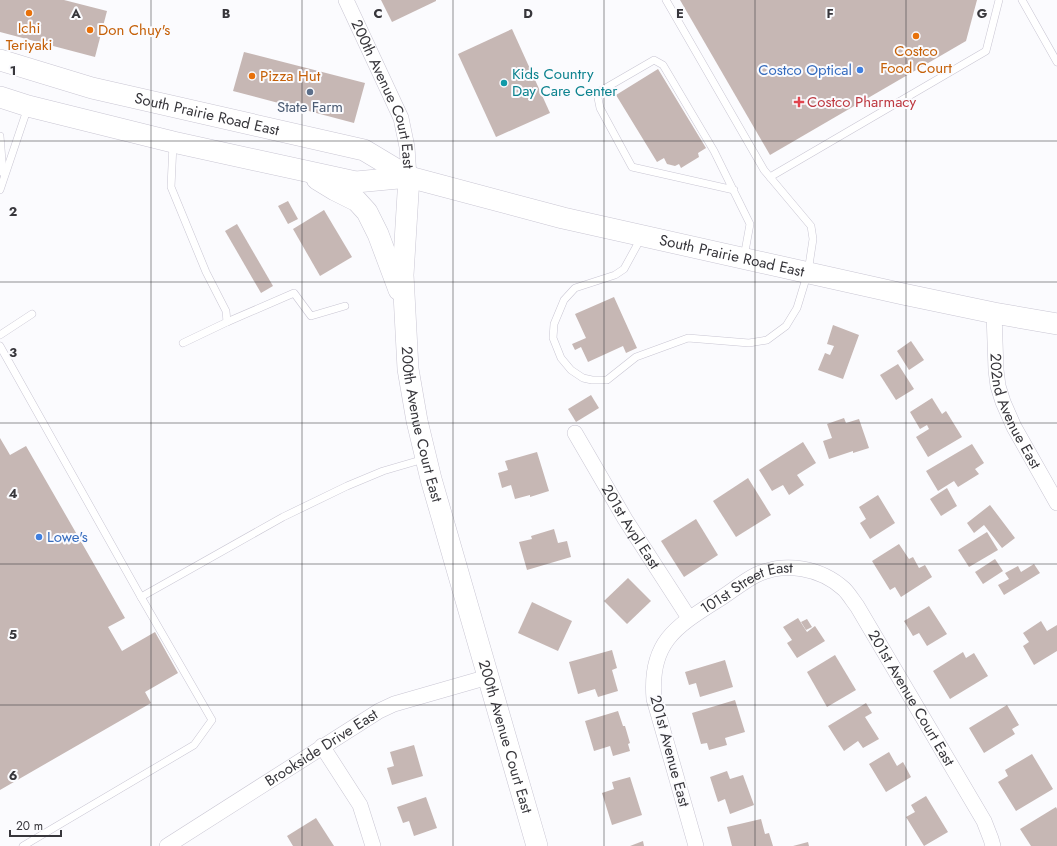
<svg xmlns="http://www.w3.org/2000/svg" width="1057" height="846" font-family="Jost,sans-serif">
	<rect width="100%" height="100%" fill="#fbfbfe"/>
	<!-- building -->
	<g fill="#c6b7b4">
		<polygon points="0,0 64,0 107,11 95,57 0,32"/>
		<polygon points="381,0 436,0 436,1 392,22"/>
		<polygon points="680,0 977,0 966,41 770,155"/>
		<polygon points="512,29 550,113 496,137 458,54"/>
		<polygon points="244,52 365,83 354,123 233,91"/>
		<polygon points="658,69 706,148 698,153 699,157 681,168 679,164 675,166 667,164 664,158 657,162 616,95"/>
		<polygon points="288,201 298,219 288,224 278,206"/>
		<polygon points="324,210 352,257 320,276 293,229"/>
		<polygon points="237,224 273,286 261,293 225,231"/>
		<polygon points="614,297 637,348 626,353 623,346 588,362 581,347 575,350 572,344 586,338 575,314"/>
		<polygon points="833,325 859,335 843,379 818,370 825,353 830,355 834,346 827,344"/>
		<polygon points="911,341 924,360 909,370 897,351"/>
		<polygon points="898,364 914,389 896,400 880,375"/>
		<polygon points="591,395 599,408 576,422 568,409"/>
		<polygon points="932,398 942,414 946,411 962,437 928,457 916,437 929,429 927,425 920,429 910,412"/>
		<polygon points="844,418 846,423 859,419 869,448 853,453 853,451 829,459 823,441 832,438 827,424"/>
		<polygon points="0,438 10,455 26,446 125,618 108,627 122,651 155,632 178,673 145,692 151,703 0,790"/>
		<polygon points="803,442 816,463 797,475 804,485 789,495 783,485 772,491 759,470"/>
		<polygon points="972,444 984,463 975,469 979,474 958,487 954,481 938,491 926,471"/>
		<polygon points="537,452 549,491 530,497 530,495 515,499 511,485 502,488 498,473 508,470 505,461"/>
		<polygon points="748,478 771,515 736,537 713,501"/>
		<polygon points="947,488 957,506 941,516 930,499"/>
		<polygon points="878,495 895,523 870,539 860,523 866,519 859,507"/>
		<polygon points="990,505 1015,538 1002,548 984,525 974,533 967,523"/>
		<polygon points="696,519 718,555 684,577 661,541"/>
		<polygon points="554,529 558,543 567,541 571,557 527,570 519,542 532,539 531,536"/>
		<polygon points="987,532 998,550 969,567 958,550"/>
		<polygon points="899,544 909,559 913,557 919,568 925,565 932,577 901,597 895,587 890,590 872,561"/>
		<polygon points="995,559 1003,571 983,584 975,572"/>
		<polygon points="1034,564 1040,573 1004,595 998,585 1009,579 1005,573 1018,566 1021,572"/>
		<polygon points="628,578 651,601 627,624 604,601"/>
		<polygon points="532,602 572,621 558,651 518,633"/>
		<polygon points="929,606 947,634 927,646 919,633 913,636 904,621"/>
		<polygon points="798,618 807,632 815,626 825,641 797,658 787,643 792,640 783,627"/>
		<polygon points="807,619 812,627 806,630 801,622"/>
		<polygon points="1041,621 1047,631 1057,625 1057,651 1034,665 1023,646 1029,642 1023,633"/>
		<polygon points="612,650 617,668 612,670 618,691 598,697 595,689 578,694 569,662"/>
		<polygon points="963,652 966,658 974,653 988,676 950,699 933,671"/>
		<polygon points="835,655 856,690 827,707 807,672"/>
		<polygon points="725,660 733,687 700,697 696,683 689,685 685,672"/>
		<polygon points="735,700 745,732 725,738 727,745 709,750 707,743 701,744 692,713"/>
		<polygon points="866,703 872,713 865,717 879,739 863,748 858,741 844,751 828,726"/>
		<polygon points="1007,705 1019,725 1012,729 1015,734 984,753 969,728"/>
		<polygon points="618,711 623,726 625,726 630,743 628,744 630,751 613,756 610,746 594,751 585,721"/>
		<polygon points="414,745 423,776 392,785 387,768 394,766 390,752"/>
		<polygon points="889,752 897,766 903,762 911,777 886,792 869,764"/>
		<polygon points="1032,754 1053,789 1016,811 998,782 1008,776 1005,770"/>
		<polygon points="727,771 730,779 743,775 754,805 730,814 725,799 718,802 710,777"/>
		<polygon points="630,777 642,815 612,825 602,793 614,789 612,782"/>
		<polygon points="926,796 948,832 924,846 906,817 915,812 911,805"/>
		<polygon points="426,797 437,828 414,836 409,821 403,823 397,807"/>
		<polygon points="1056,807 1057,809 1057,846 1031,846 1020,829"/>
		<polygon points="316,818 334,846 293,846 287,836"/>
		<polygon points="761,819 765,834 769,833 773,846 732,846 727,827"/>
		<polygon points="643,841 644,846 630,846"/>
		<polygon points="808,842 809,846 793,846"/>
	</g>
	<g fill="none" stroke-linecap="round" stroke-linejoin="round">
		<defs>
			<g id="lane">
				<polyline points="1022,0 1057,62"/>
				<polyline points="0,136 3,173"/>
				<polyline points="173,144 171,187 206,272 226,311 227,322"/>
				<polyline points="770,177 986,51 999,0"/>
				<polyline points="0,190 28,107"/>
				<polyline points="734,190 632,167 600,108 597,93 654,60 663,65 714,151 750,224 744,257"/>
				<polyline points="641,238 624,269 615,275 575,288 564,300 554,324 553,338 561,358 571,370 583,378 592,380 607,380 636,357 688,338 749,343 767,340 786,326 797,308 808,272 813,239 811,226 764,170 666,0"/>
				<polyline points="0,335 32,314"/>
				<polyline points="183,343 227,322 294,293 311,316 345,306"/>
				<polyline points="0,346 141,597 212,720 194,745 23,846"/>
				<polyline points="141,597 283,517 347,486 383,471 424,459"/>
			</g>
			<g id="street">
				<path id="s1" d="M346 0 401 118 407 147 409 177"/>
				<path id="s2" d="M994 313 996 370 998 386 1003 402 1014 427 1057 503"/>
				<path id="s3" d="M575 433 625 519 689 618"/>
				<polyline points="322,746 360,805 373,846"/>
				<path id="s4" d="M167 846 379 711 394 704 488 677"/>
				<path id="s5" d="M696 846 654 699C649 641 677 626 721 598 732 591 744 581 756 575 785 561 821 568 844 589 849 594 853 601 857 606L984 821 991 839 993 846"/>
			</g>
			<g id="secondary">
				<path id="s6" d="M0 60 92 88 364 150 409 177 563 218 903 294 994 313 1057 324"/>
				<polyline points="0,97 28,106 173,142 356,182 409,177"/>
				<path id="s7" d="M409 177 403 275 408 369 417 421 431 479 537 846"/>
				<polyline points="317,179 335,190 357,201 367,212 378,234 399,290"/>
			</g>
		</defs>
		<!-- lane casing -->
		<use href="#lane" stroke="#c9c6d3" stroke-width="8"/>
		<!-- street casing -->
		<use href="#street" stroke="#c9c6d3" stroke-width="16"/>
		<!-- secondary casing -->
		<use href="#secondary" stroke="#c9c6d3" stroke-width="22"/>
		<!-- lane -->
		<use href="#lane" stroke="#fff" stroke-width="7"/>
		<!-- street -->
		<use href="#street" stroke="#fff" stroke-width="15"/>
		<!-- secondary -->
		<use href="#secondary" stroke="#fff" stroke-width="21"/>
	</g>
	<!-- grid -->
	<path fill="none" stroke="#37363b" stroke-width="1" stroke-opacity="0.55" d="M151 0V846M302 0V846M453 0V846M604 0V846M755 0V846M906 0V846M0 141H1057M0 282H1057M0 423H1057M0 564H1057M0 705H1057"/>
	<!-- markers -->
	<g fill="#e8710a" stroke="#fbfbfe" stroke-width="1.5">
		<circle cx="29" cy="13" r="4"/>
		<circle cx="90" cy="30" r="4"/>
		<circle cx="916" cy="36" r="4"/>
		<circle cx="252" cy="76" r="4"/>
	</g>
	<g fill="#3f7fe0" stroke="#fbfbfe" stroke-width="1.5">
		<circle cx="860" cy="70" r="4"/>
		<circle cx="39" cy="537" r="4"/>
	</g>
	<circle fill="#0f9aa8" stroke="#fbfbfe" stroke-width="1.5" cx="504" cy="83" r="4"/>
	<circle fill="#5c6f8a" stroke="#fbfbfe" stroke-width="1.5" cx="310" cy="92" r="4"/>
	<path fill="#e0444e" stroke="#fbfbfe" stroke-width="1.5" d="M797 96h4v4h4v4h-4v4h-4v-4h-4v-4h4z"/>
	<g text-anchor="middle" stroke-width="4" stroke-linejoin="round" paint-order="stroke">
		<!-- food labels -->
		<g font-size="15" fill="#c56008" stroke="#fbfbfe">
			<text x="29" y="33">Ichi<tspan x="29" dy="17">Teriyaki</tspan></text>
			<text x="98" y="35" text-anchor="start">Don Chuy's</text>
			<text x="916" y="56">Costco<tspan x="916" dy="17">Food Court</tspan></text>
			<text x="260" y="81" text-anchor="start">Pizza Hut</text>
		</g>
		<!-- shop labels -->
		<g font-size="15" fill="#366cbe" stroke="#fbfbfe" text-anchor="end">
			<text x="852" y="75">Costco Optical</text>
			<text x="47" y="542" text-anchor="start">Lowe's</text>
		</g>
		<!-- culture labels -->
		<g font-size="15" fill="#0d838f" stroke="#fbfbfe" text-anchor="start">
			<text x="512" y="79">Kids Country<tspan x="512" dy="17">Day Care Center</tspan></text>
		</g>
		<!-- street labels -->
		<g font-size="15" fill="#37363b" stroke="#fbfbfe">
			<text dy="5" stroke="none"><textPath href="#s1" startOffset="102">200th Avenue Court East</textPath></text>
			<text dy="5" stroke="none"><textPath href="#s6" startOffset="214">South Prairie Road East</textPath></text>
			<text dy="5" stroke="none"><textPath href="#s6" startOffset="760">South Prairie Road East</textPath></text>
			<text dy="5" stroke="none"><textPath href="#s2" startOffset="102">202nd Avenue East</textPath></text>
			<text dy="5" stroke="none"><textPath href="#s7" startOffset="249">200th Avenue Court East</textPath></text>
			<text dy="5" stroke="none"><textPath href="#s3" startOffset="109">201st Avpl East</textPath></text>
			<text dy="5" stroke="none"><textPath href="#s5" startOffset="312">101st Street East</textPath></text>
			<text dy="5" stroke="none"><textPath href="#s5" startOffset="548">201st Avenue Court East</textPath></text>
			<text dy="5" stroke="none"><textPath href="#s7" startOffset="573">200th Avenue Court East</textPath></text>
			<text dy="5" stroke="none"><textPath href="#s4" startOffset="183">Brookside Drive East</textPath></text>
			<text transform="translate(670 751) rotate(75)" y="5">201st Avenue East</text>
		</g>
		<!-- health labels -->
		<g font-size="15" fill="#be3a42" stroke="#fbfbfe" text-anchor="start">
			<text x="807" y="107">Costco Pharmacy</text>
		</g>
		<!-- service labels -->
		<g font-size="15" fill="#4e5e75" stroke="#fbfbfe">
			<text x="310" y="112">State Farm</text>
		</g>
	</g>
	<g font-size="13" text-anchor="middle" font-weight="bold" fill="#37363b" stroke="#fbfbfe" stroke-width="4" stroke-linejoin="round" paint-order="stroke">
		<text x="76" y="18">A</text>
		<text x="226" y="18">B</text>
		<text x="378" y="18">C</text>
		<text x="528" y="18">D</text>
		<text x="680" y="18">E</text>
		<text x="830" y="18">F</text>
		<text x="982" y="18">G</text>
		<text x="13" y="75">1</text>
		<text x="13" y="216">2</text>
		<text x="13" y="357">3</text>
		<text x="13" y="498">4</text>
		<text x="13" y="639">5</text>
		<text x="13" y="780">6</text>
	</g>
	<!-- scale -->
	<path d="M10 830v6h51v-6" fill="none" stroke="#37363b" stroke-width="2"/>
	<text x="16" y="830" font-size="12" fill="#37363b" stroke="#fbfbfe" stroke-width="3" paint-order="stroke">20 m</text>
</svg>
